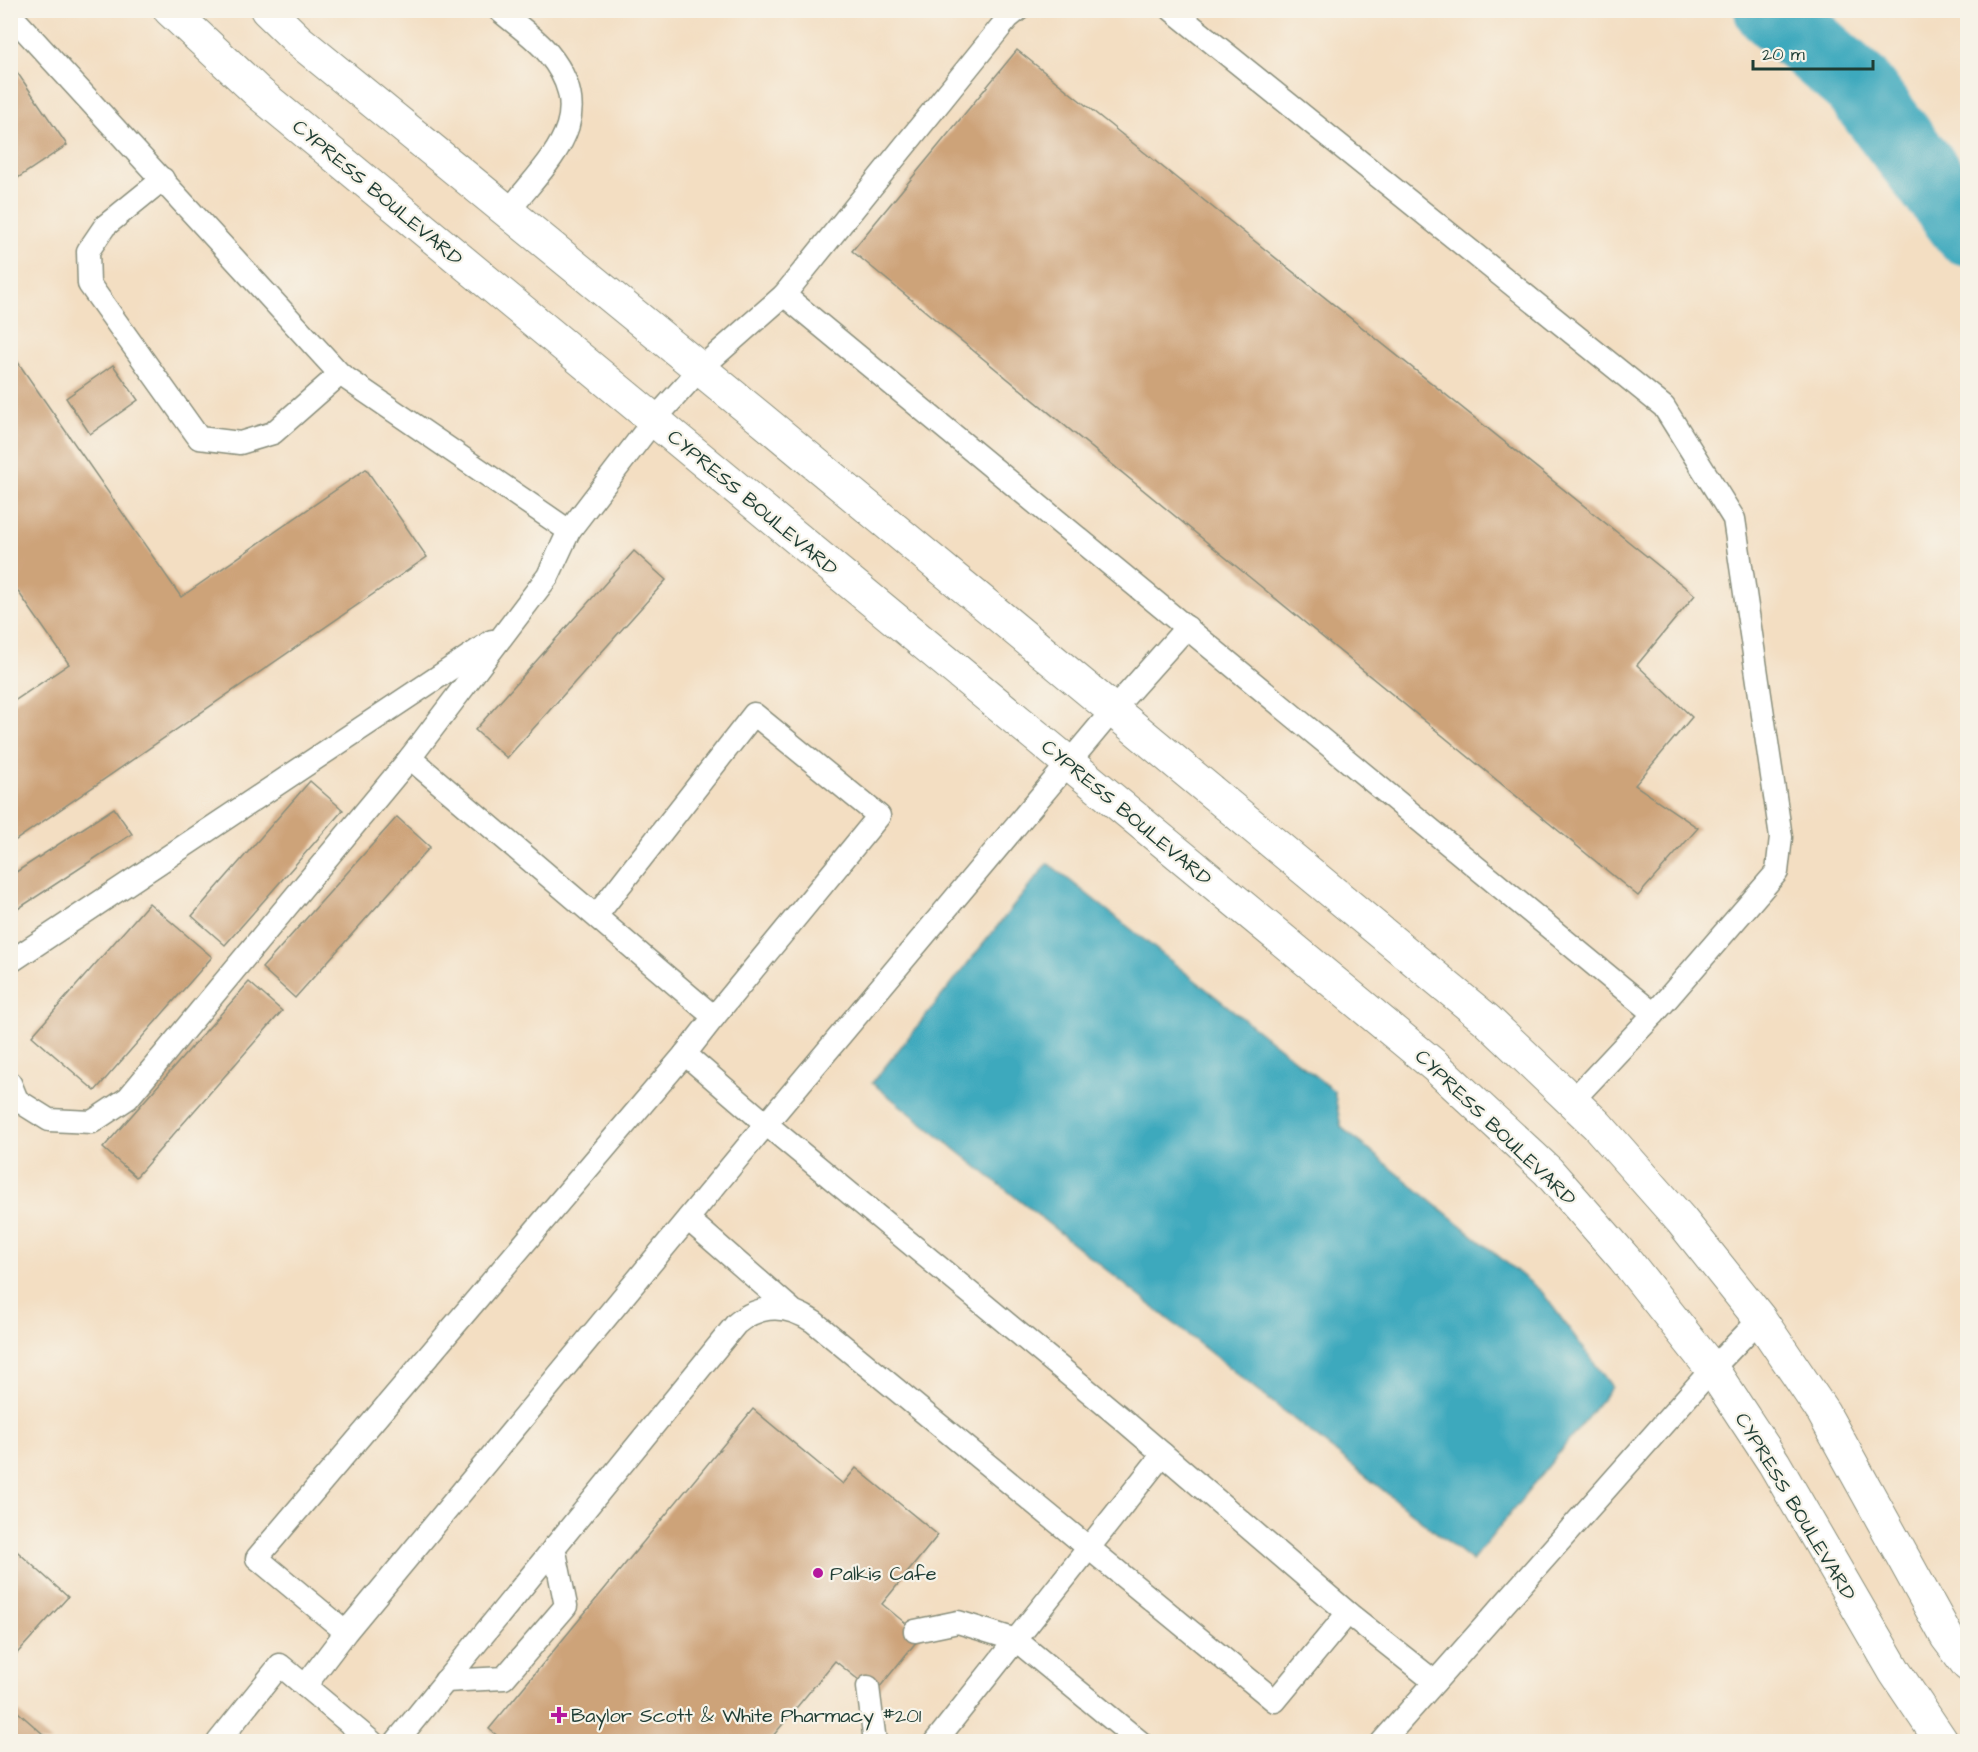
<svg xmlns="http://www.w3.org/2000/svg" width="1978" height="1752" font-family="'Architects Daughter',sans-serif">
	<rect width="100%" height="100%" fill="#f7f3e8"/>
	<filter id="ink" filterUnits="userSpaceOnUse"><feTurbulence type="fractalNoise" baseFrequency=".0167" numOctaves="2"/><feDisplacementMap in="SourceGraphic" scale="12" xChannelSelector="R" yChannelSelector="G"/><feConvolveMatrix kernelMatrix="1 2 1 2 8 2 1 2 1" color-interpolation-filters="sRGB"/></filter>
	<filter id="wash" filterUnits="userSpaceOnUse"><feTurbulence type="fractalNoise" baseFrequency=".008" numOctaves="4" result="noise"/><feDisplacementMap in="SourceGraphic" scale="24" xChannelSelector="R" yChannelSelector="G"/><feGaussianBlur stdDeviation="1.35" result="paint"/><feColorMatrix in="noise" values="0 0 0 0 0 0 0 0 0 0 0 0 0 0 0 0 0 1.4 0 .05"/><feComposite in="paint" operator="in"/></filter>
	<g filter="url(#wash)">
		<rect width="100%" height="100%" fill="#f3dec2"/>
		<!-- water -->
		<polygon fill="#3ea9bd" stroke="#2e7378" stroke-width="1.5" points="1048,863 1334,1091 1341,1127 1542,1292 1612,1387 1472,1561 872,1083"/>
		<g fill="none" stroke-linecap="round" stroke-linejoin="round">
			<!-- river -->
			<polyline stroke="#3ea9bd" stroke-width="72" points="1770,10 1857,85 1968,230"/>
		</g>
		<g id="blocks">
			<!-- building -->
			<g fill="#cda379">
				<polygon points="1017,50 1695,595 1637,665 1692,717 1635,785 1698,828 1638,896 852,251"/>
				<polygon points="10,62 67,145 10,183"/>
				<polygon points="10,351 181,597 366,469 427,557 10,844 10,704 69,664 10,580"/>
				<polygon points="113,365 138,400 90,434 66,398"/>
				<polygon points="634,551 666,580 507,758 475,730"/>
				<polygon points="310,781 343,810 225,945 192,916"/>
				<polygon points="114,808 132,834 10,914 10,876"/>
				<polygon points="397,817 430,847 295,998 262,968"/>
				<polygon points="149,903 212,957 95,1091 32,1036"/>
				<polygon points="249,982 282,1011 136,1177 103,1148"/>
				<polygon points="753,1409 843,1484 856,1468 938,1535 882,1604 921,1636 875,1693 835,1661 768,1742 505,1742 489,1729"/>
				<polygon points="10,1545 68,1597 10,1661"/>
				<polygon points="10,1705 52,1742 10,1742"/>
			</g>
		</g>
	</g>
	<g filter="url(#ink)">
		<use href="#blocks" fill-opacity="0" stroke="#898e7b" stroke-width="1.5"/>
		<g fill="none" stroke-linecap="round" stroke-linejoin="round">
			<defs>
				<g id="service">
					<path d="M499 10C515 24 535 37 548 53 602 119 548 160 508 212"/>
					<polyline points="1018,10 1008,18 784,295 1654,1014 1777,872 1781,837 1734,519 1664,407 1172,10"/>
					<polyline points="10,14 340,374 569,531 654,420 700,369 784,295"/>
					<polyline points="163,179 105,226 88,251 89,284 199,438 240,443 273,433 340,374"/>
					<polyline points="1187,627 1113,710 766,1124 1121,1418 1348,1613 1435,1682"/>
					<polyline points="410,758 714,1017 879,816 754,714 596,916"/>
					<polyline points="10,962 492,641"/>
					<polyline points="685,1054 714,1017"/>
					<polyline points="10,1083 17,1100 49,1120 92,1122 128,1098 410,758 548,576 569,531"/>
					<polyline points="1572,1101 1654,1014"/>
					<polyline points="688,1219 791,1309"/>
					<polyline points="915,1631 958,1622 1016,1640 1140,1742"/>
					<polyline points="445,1681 504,1678 566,1606 554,1547"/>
					<polyline points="305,1686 346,1632 766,1124 685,1054 257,1558 346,1632"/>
					<polyline points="868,1687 875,1742"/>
					<polyline points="218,1742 280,1665 372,1742"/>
					<path d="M396 1742 736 1324C761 1303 789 1305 814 1322L1275 1701 1348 1613"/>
					<polyline points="935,1742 1163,1454"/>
					<polyline points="1382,1742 1712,1369 1760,1319"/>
				</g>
				<g id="minor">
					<polyline points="170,10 260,94 1435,1066 1548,1171 1624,1258 1712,1369 1774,1463 1895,1672 1942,1742"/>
					<polyline points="267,10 299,41 759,417 1487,1020 1597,1125 1681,1220 1760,1319 1823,1412 1947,1637 1968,1665"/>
				</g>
			</defs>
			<!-- service casing -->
			<use href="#service" stroke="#898e7b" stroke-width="25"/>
			<!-- minor casing -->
			<use href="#minor" stroke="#898e7b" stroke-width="35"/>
			<!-- service -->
			<use href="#service" stroke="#fff" stroke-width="22"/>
			<!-- minor -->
			<use href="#minor" stroke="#fff" stroke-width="33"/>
		</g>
	</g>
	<!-- markers -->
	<g fill="#b5179e" stroke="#f7f3e8" stroke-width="2">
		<circle cx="818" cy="1573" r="6"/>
		<path d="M556 1706h6v6h6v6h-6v6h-6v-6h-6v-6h6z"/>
	</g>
	<g text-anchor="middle" stroke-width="4.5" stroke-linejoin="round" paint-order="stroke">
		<!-- street labels -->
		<g font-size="20" fill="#1f3d34" stroke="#f7f3e8">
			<text transform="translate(378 192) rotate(40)" y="7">CYPRESS BOULEVARD</text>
			<text transform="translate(753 502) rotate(40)" y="7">CYPRESS BOULEVARD</text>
			<text transform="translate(1127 812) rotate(40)" y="7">CYPRESS BOULEVARD</text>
			<text transform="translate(1496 1127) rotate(44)" y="7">CYPRESS BOULEVARD</text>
			<text transform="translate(1796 1506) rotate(59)" y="7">CYPRESS BOULEVARD</text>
		</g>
		<!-- poi labels -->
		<g font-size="20" fill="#1f3d34" stroke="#f7f3e8" text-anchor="start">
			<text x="830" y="1580">Palkis Cafe</text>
			<text x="571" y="1722">Baylor Scott &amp; White Pharmacy #201</text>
		</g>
	</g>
	<!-- margin -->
	<rect width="1978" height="1752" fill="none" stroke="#f7f3e8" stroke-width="36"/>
	<!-- scale -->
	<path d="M1753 60v9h120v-9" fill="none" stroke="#1f3d34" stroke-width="3"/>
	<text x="1762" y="60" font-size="18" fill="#1f3d34" stroke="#f7f3e8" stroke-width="4.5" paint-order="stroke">20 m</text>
</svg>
